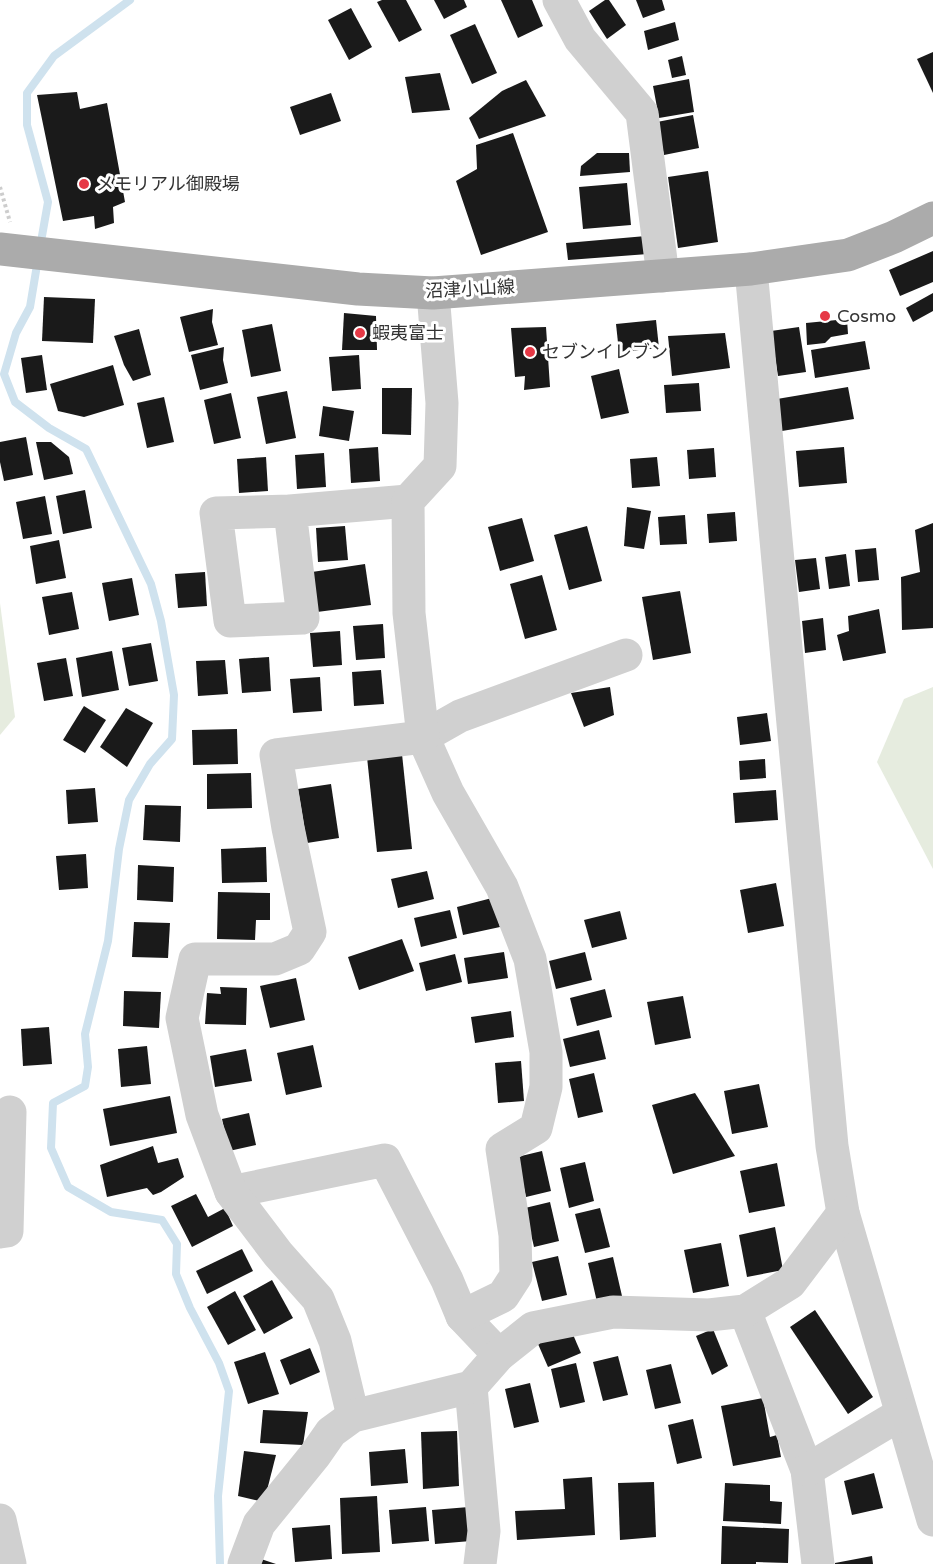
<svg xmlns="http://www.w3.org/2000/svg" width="933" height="1564" font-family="'Varela Round','Noto Sans JP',sans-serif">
	<rect width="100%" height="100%" fill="#fff"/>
	<!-- green -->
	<g fill="#e6ecdf">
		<polygon points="0,603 15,717 0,735"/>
		<polygon points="933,687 933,869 877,762 904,699"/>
	</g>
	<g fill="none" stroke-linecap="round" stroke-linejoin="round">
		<!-- stream -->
		<g stroke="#cfe2ee" stroke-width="8">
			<polyline points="42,236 48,202 27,125 27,93 54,56 130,0"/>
			<polyline points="37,265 30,307 16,333 4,374 15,402 49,428 86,449 151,584 161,621 174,695 172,739 150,764 129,800 119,849 108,941 85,1034 88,1067 85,1086 53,1103 51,1148 68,1187 111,1212 162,1220 177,1244 176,1274 190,1308 219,1363 229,1391 218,1496 220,1564"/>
		</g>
	</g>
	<!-- building -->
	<g fill="#1a1a1a">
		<polygon points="382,0 406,0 422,30 399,42 377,2"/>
		<polygon points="434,0 464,0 467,7 444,19"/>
		<polygon points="501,0 532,0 543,26 518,38"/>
		<polygon points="605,0 609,0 626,25 607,39 589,11"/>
		<polygon points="636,0 662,0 665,10 643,18"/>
		<polygon points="351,8 372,47 349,60 328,20"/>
		<polygon points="675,22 679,40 648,50 644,31"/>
		<polygon points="475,24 497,73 472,84 450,35"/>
		<polygon points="933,52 933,93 917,59"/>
		<polygon points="682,56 686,75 672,78 668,60"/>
		<polygon points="440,73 450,110 412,113 405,77"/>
		<polygon points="689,79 694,112 659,118 653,86"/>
		<polygon points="526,80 546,116 479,139 469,118 502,91"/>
		<polygon points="77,92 80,109 107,103 125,202 113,207 114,223 95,229 94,216 63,221 37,95"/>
		<polygon points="331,93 341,121 300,135 290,107"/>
		<polygon points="693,115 699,148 664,155 657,122"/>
		<polygon points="513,133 548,232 481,255 456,181 477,169 476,145"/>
		<polygon points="597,153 629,153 630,172 580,176 581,166"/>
		<polygon points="708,171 718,242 678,248 668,177"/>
		<polygon points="627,183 631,225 583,229 579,187"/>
		<polygon points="646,236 648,254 568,260 566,243"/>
		<polygon points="933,251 933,282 900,296 889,270"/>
		<polygon points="933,293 933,311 913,322 906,308"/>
		<polygon points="44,297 95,299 93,343 42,341"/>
		<polygon points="213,309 212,322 218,345 189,352 180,317"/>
		<polygon points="344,313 376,316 377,350 342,350"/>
		<polygon points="847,319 848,334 831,337 825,343 807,345 806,323"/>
		<polygon points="656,320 659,348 619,352 616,324"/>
		<polygon points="272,324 281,371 251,377 242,330"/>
		<polygon points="546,327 550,387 524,390 525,376 515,377 511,328"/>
		<polygon points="799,327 806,372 778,376 771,331"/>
		<polygon points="139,329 151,375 133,381 124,365 114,336"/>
		<polygon points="725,333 730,368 672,376 668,336"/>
		<polygon points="865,341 870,369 815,378 811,350"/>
		<polygon points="224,347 223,360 228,383 200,390 191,355"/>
		<polygon points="42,355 47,390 26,393 21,358"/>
		<polygon points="359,355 361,389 332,391 329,357"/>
		<polygon points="113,365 124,405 84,417 58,411 50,384"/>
		<polygon points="619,369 629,413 601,419 591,376"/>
		<polygon points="699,383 701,411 666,413 664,385"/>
		<polygon points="848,387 854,419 782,431 777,399"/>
		<polygon points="382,388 412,388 411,435 382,434"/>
		<polygon points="287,391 296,438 266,444 257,397"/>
		<polygon points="231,393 241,438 214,444 204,400"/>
		<polygon points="164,397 174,442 147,448 137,403"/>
		<polygon points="323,406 354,411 349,441 319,436"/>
		<polygon points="26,437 33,475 4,481 0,462 0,442"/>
		<polygon points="36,442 51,442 69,457 73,474 44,480"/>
		<polygon points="378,447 380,481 351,483 349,449"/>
		<polygon points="844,447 847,483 799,487 796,451"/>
		<polygon points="714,448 716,477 689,479 687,450"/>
		<polygon points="324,453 326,487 297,489 295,455"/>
		<polygon points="266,457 268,491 239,493 237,459"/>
		<polygon points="657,457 660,486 632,488 630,459"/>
		<polygon points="85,490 92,528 63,534 56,496"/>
		<polygon points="45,496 52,534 23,539 16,502"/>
		<polygon points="627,507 651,511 644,549 624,546"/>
		<polygon points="735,512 737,541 709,543 707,514"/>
		<polygon points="685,515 687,544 660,545 658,517"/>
		<polygon points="522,518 534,561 500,571 488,527"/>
		<polygon points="933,523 933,628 902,630 901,577 920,572 915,530"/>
		<polygon points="345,526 348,560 318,562 316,528"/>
		<polygon points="587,526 602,581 569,590 554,535"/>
		<polygon points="59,540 66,578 36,584 30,546"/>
		<polygon points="876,548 879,580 858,582 855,550"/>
		<polygon points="846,554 850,586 829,589 825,557"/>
		<polygon points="816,558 820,589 799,592 795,560"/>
		<polygon points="365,564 371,605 317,612 312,572"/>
		<polygon points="205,572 207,606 178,608 175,574"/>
		<polygon points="542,575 557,630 525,639 510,584"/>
		<polygon points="132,578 139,615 109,621 102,583"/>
		<polygon points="680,591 691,653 653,660 642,597"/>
		<polygon points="72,592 79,629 49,635 42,597"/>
		<polygon points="879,609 886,653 843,661 837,635 849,631 848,616"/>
		<polygon points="823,618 826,650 805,653 802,621"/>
		<polygon points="383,624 385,658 356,660 353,626"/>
		<polygon points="340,631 342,665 313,667 310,633"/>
		<polygon points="151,643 158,681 129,686 122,648"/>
		<polygon points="112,651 119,690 82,697 76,658"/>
		<polygon points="269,657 271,691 242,693 239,659"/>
		<polygon points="66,658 73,696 44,701 37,663"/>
		<polygon points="225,660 228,694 198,696 196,661"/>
		<polygon points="381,670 384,704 354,706 352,672"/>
		<polygon points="320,677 322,711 293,713 290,679"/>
		<polygon points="610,687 614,715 584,727 571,693"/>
		<polygon points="84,706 106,720 85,753 63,740"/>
		<polygon points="126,708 153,723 127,767 100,747"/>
		<polygon points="767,713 771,741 740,745 737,717"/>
		<polygon points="237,729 238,764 193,765 192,730"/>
		<polygon points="402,754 412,849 377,852 367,757"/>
		<polygon points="765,759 766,778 740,780 739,761"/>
		<polygon points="251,773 252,808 207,809 207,774"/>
		<polygon points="331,784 339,838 307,843 298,789"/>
		<polygon points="95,788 98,822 68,824 66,790"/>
		<polygon points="776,790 778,820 735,823 733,793"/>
		<polygon points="145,805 181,806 180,842 143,840"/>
		<polygon points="266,847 267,882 222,883 221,849"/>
		<polygon points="86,854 88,888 59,890 56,856"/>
		<polygon points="138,865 174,867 173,902 137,900"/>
		<polygon points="427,871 434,899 398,908 391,879"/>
		<polygon points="776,883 784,926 748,933 740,890"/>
		<polygon points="218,892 270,893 270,920 256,920 255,940 217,939"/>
		<polygon points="492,898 500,927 463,935 457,907"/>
		<polygon points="450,910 457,938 421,947 414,918"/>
		<polygon points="620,911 627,939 592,948 584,920"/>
		<polygon points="134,922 170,923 168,958 132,957"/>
		<polygon points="402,939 414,971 359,990 348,957"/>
		<polygon points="504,952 508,978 468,984 464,958"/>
		<polygon points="585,952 592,980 556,989 549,961"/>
		<polygon points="455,954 462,982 426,991 419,963"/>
		<polygon points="296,978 305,1020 270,1028 260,986"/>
		<polygon points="220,987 247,988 246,1025 205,1024 207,993 221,994"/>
		<polygon points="605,989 612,1017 577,1026 570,998"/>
		<polygon points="124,991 161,992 159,1028 123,1026"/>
		<polygon points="683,996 691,1038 655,1045 647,1002"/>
		<polygon points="511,1011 514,1037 475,1043 471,1017"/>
		<polygon points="49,1027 52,1064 23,1066 21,1029"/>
		<polygon points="599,1030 606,1059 570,1067 563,1039"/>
		<polygon points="313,1045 322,1087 286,1095 277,1053"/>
		<polygon points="147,1046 151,1084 121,1087 118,1049"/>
		<polygon points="246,1049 252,1081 215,1087 210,1056"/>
		<polygon points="521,1061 524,1101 498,1103 495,1063"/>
		<polygon points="594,1073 603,1112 578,1118 569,1079"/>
		<polygon points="759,1084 768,1127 732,1134 724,1091"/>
		<polygon points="695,1093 735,1156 673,1174 652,1105"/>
		<polygon points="170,1096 177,1133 110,1146 103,1109"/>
		<polygon points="249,1113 256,1145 229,1151 222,1119"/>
		<polygon points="153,1146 158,1163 178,1158 184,1177 161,1192 153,1195 147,1188 107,1197 100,1165"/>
		<polygon points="542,1151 551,1191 526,1197 517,1157"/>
		<polygon points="585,1162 594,1201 569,1208 560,1168"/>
		<polygon points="777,1163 785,1206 749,1213 740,1171"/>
		<polygon points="196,1194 208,1217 225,1208 233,1226 192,1247 171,1206"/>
		<polygon points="550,1202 559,1241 534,1247 525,1208"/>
		<polygon points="600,1208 610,1247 585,1253 575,1214"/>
		<polygon points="775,1227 783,1270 747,1277 739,1235"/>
		<polygon points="721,1243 729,1286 693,1293 684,1250"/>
		<polygon points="242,1249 253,1271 207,1294 196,1271"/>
		<polygon points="558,1256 567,1295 542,1301 532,1262"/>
		<polygon points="613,1257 622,1296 597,1302 588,1263"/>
		<polygon points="272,1280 293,1318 264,1334 243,1296"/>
		<polygon points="235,1291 256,1330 228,1345 207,1307"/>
		<polygon points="815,1310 873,1397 848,1414 790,1327"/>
		<polygon points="713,1329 728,1366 712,1375 696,1336"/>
		<polygon points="571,1330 581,1353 548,1367 538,1344"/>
		<polygon points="310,1348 320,1372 290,1385 280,1360"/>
		<polygon points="265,1352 279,1394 248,1404 234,1362"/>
		<polygon points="618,1356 628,1395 603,1401 593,1362"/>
		<polygon points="576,1363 585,1402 560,1408 551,1369"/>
		<polygon points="671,1364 681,1403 655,1409 646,1370"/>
		<polygon points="530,1383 539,1422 514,1428 505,1389"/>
		<polygon points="763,1398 770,1437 777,1435 781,1457 733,1466 721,1406"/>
		<polygon points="263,1410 308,1412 303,1445 260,1443"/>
		<polygon points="693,1419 702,1458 677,1464 668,1425"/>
		<polygon points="457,1431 459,1486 423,1489 421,1432"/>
		<polygon points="405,1449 408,1483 371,1486 369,1452"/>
		<polygon points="244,1451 276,1455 264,1502 238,1496"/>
		<polygon points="874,1473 883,1508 852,1515 844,1481"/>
		<polygon points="592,1477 595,1535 517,1540 515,1511 565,1509 563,1479"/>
		<polygon points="654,1482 656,1537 620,1540 618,1483"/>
		<polygon points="725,1483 770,1485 770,1501 782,1502 781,1524 723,1521"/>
		<polygon points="377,1496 380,1552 342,1554 340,1498"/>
		<polygon points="426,1507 429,1541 392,1544 389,1510"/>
		<polygon points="469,1507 471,1541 435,1544 432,1510"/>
		<polygon points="330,1525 332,1559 295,1562 292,1528"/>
		<polygon points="722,1526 789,1529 788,1563 756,1562 756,1564 721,1564"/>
		<polygon points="872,1556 873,1564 835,1564 835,1563"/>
		<polygon points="258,1558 276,1564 255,1564"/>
	</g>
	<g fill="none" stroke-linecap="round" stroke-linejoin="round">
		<!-- path -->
		<polyline stroke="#cdcdcd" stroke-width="4" stroke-dasharray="3 3" stroke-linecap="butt" points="0,187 10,222"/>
		<!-- minor -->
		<g stroke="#d0d0d0" stroke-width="33">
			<polyline points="559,0 580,39 642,113 663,276"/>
			<polyline points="751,269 832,1146 843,1213 933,1520"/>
			<polyline points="290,511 303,618 230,621 216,513 290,511 408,501"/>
			<polyline points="231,1192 385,1160 447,1280 462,1316 499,1355"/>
			<polyline points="0,1232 7,1231 10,1112"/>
			<polyline points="745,1311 807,1470 818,1564"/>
			<polyline points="462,1316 503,1296 516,1276 515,1235 502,1149 536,1128 546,1087 546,1052 530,959 502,887 448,793 423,737 460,716 626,655"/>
			<polyline points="471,1387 484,1531 480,1564"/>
			<polyline points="353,1416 335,1341 318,1299 278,1254 231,1192 202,1115 182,1018 195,959 275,959 299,949 310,932 288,828 276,755 423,737 409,613 408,501 440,466 442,403 433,293"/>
			<polyline points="807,1470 901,1414"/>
			<polyline points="0,1520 10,1564"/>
			<polyline points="244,1564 259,1524 315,1455 331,1432 353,1416 471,1387 499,1355 533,1328 613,1312 709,1315 745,1311 790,1283 843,1213"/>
		</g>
		<!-- major -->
		<polyline stroke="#ababab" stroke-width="33" points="0,249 358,289 433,293 751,269 848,255 894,237 933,218"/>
	</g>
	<!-- markers -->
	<g fill="#e63946" stroke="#fff" stroke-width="2">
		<circle cx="84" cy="184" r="6"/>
		<circle cx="825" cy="316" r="6"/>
		<circle cx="360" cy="333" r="6"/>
		<circle cx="530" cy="352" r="6"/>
	</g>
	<g text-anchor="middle" stroke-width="6" stroke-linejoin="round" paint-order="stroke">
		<!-- poi labels -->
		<g font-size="18" fill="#333" stroke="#fff" text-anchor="start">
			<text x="96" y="190">メモリアル御殿場</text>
			<text x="837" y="322">Cosmo</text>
			<text x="372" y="339">蝦夷富士</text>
			<text x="542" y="358">セブンイレブン</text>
		</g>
		<!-- street labels -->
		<g font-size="18" fill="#333" stroke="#fff">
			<text transform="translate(470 289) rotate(-3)" y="6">沼津小山線</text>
		</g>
	</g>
</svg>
